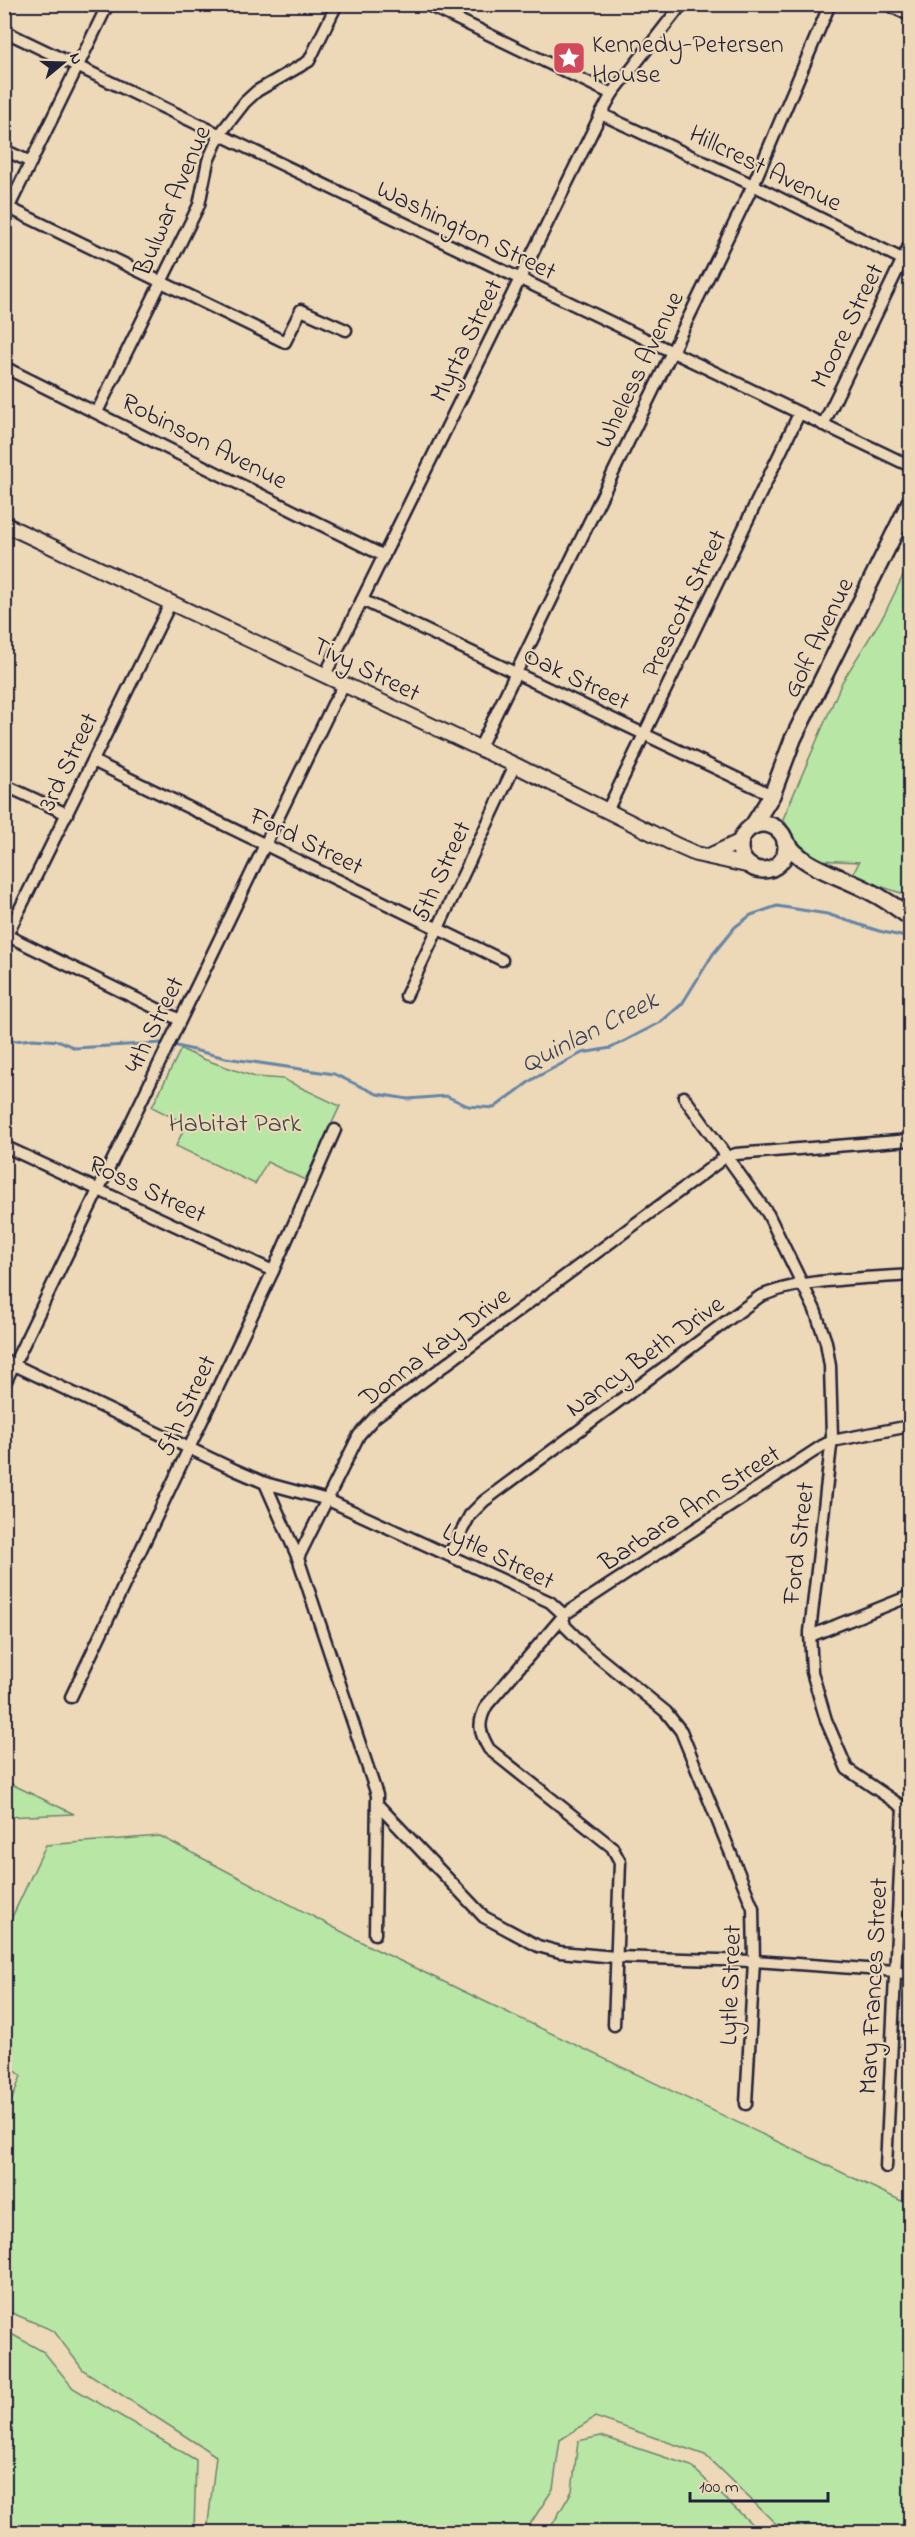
<svg xmlns="http://www.w3.org/2000/svg" width="915" height="2537" font-family="'Indie Flower',sans-serif">
	<rect width="100%" height="100%" fill="#edd8b7"/>
	<filter id="ink" filterUnits="userSpaceOnUse"><feTurbulence type="fractalNoise" baseFrequency=".0167" numOctaves="2"/><feDisplacementMap in="SourceGraphic" scale="12" xChannelSelector="R" yChannelSelector="G"/><feConvolveMatrix kernelMatrix="1 2 1 2 8 2 1 2 1" color-interpolation-filters="sRGB"/></filter>
	<g filter="url(#ink)">
		<!-- green -->
		<g fill="#b8e6a4" stroke="#6d8470" stroke-width="1.5">
			<polygon points="910,561 910,896 852,877 859,862 817,860 804,853 783,819 842,682 885,613"/>
			<polygon points="181,1049 203,1059 255,1077 283,1079 340,1106 305,1180 267,1162 255,1184 176,1146 186,1124 152,1107"/>
			<polygon points="4,1781 5,1781 74,1814 5,1817"/>
			<polygon points="160,1836 371,1947 910,2205 910,2532 802,2532 775,2523 705,2455 595,2417 560,2440 553,2489 525,2532 207,2532 216,2456 83,2370 54,2331 5,2310 5,2117 21,2076 5,2060 5,1932 46,1845"/>
			<polygon points="4,2330 44,2352 73,2388 196,2460 194,2532 5,2532"/>
			<polygon points="601,2436 691,2466 760,2532 548,2532 572,2491 578,2441"/>
		</g>
		<g fill="none" stroke-linecap="round" stroke-linejoin="round">
			<!-- stream -->
			<g stroke="#6685a8" stroke-width="3">
				<polyline points="4,1042 33,1039 60,1041 75,1048 161,1043"/>
				<polyline points="177,1046 226,1058 334,1074 377,1094 408,1099 446,1096 468,1106 494,1108 533,1079 582,1053 611,1048 661,1022 682,1004 713,954 735,927 751,915 777,906 827,914 879,931 910,938"/>
			</g>
			<defs>
				<g id="minor">
					<polyline points="426,4 612,94"/>
					<polyline points="4,31 910,466"/>
					<polyline points="601,114 753,185 910,263"/>
					<polyline points="4,150 31,162"/>
					<polyline points="9,208 285,342 301,310 346,330"/>
					<polyline points="4,217 108,4"/>
					<polyline points="4,367 384,556"/>
					<polyline points="97,412 199,205 208,161 220,134 245,102 257,91 309,61 337,4"/>
					<polyline points="823,425 910,244"/>
					<polyline points="362,600 772,795"/>
					<polyline points="325,675 601,114 612,94 682,4"/>
					<polyline points="479,749 753,185 830,4"/>
					<polyline points="93,761 502,960"/>
					<polyline points="4,785 67,814"/>
					<polyline points="607,811 799,414"/>
					<polyline points="4,934 180,1020"/>
					<polyline points="4,941 171,602"/>
					<polyline points="406,996 515,765"/>
					<polyline points="684,1097 768,1214 815,1310 826,1342 830,1366 832,1437 810,1632 812,1672 826,1720 847,1769 910,1812"/>
					<polyline points="4,1146 273,1271"/>
					<polyline points="4,1360 235,1470 265,1483 328,1500 550,1602 562,1613 565,1626 586,1647 666,1712 681,1731 753,1908 754,1961 746,2104"/>
					<polyline points="4,1385 333,704 345,684"/>
					<polyline points="265,1483 298,1558"/>
					<path d="M449 1555 470 1515 484 1501 759 1297C800 1278 864 1279 910 1275"/>
					<polyline points="810,1636 910,1596"/>
					<polyline points="71,1697 273,1271 335,1130"/>
					<polyline points="377,1804 484,1917 538,1946 560,1952 615,1957 754,1961 895,1971 910,1975"/>
					<polyline points="375,1934 377,1795 298,1558 359,1435 375,1417 724,1158 736,1154 910,1140"/>
					<path d="M614 2025 620 1862 612 1847 489 1749C479 1732 477 1723 487 1705L565 1614 822 1446 832 1441 910 1426"/>
					<polyline points="886,2167 903,1807"/>
				</g>
				<g id="tertiary">
					<polyline points="4,524 515,765 678,846 696,854 751,866"/>
					<polyline points="709,856 741,841"/>
				</g>
				<g id="secondary">
					<circle cx="763" cy="847" r="23"/>
					<polyline points="752,827 772,795 793,739 910,502"/>
					<path d="M785 841C801 864 826 871 850 882 872 891 891 903 910 917"/>
				</g>
				<polyline id="primary" points="893,4 910,12"/>
			</defs>
			<!-- minor casing -->
			<use href="#minor" stroke="#22223b" stroke-width="15"/>
			<!-- tertiary casing -->
			<use href="#tertiary" stroke="#22223b" stroke-width="18"/>
			<!-- secondary casing -->
			<use href="#secondary" stroke="#22223b" stroke-width="20"/>
			<!-- primary casing -->
			<use href="#primary" stroke="#22223b" stroke-width="21"/>
			<!-- minor -->
			<use href="#minor" stroke="#edd8b7" stroke-width="10"/>
			<!-- tertiary -->
			<use href="#tertiary" stroke="#edd8b7" stroke-width="14"/>
			<!-- secondary -->
			<use href="#secondary" stroke="#edd8b7" stroke-width="15"/>
			<!-- primary -->
			<use href="#primary" stroke="#edd8b7" stroke-width="16"/>
		</g>
	</g>
	<!-- icons -->
	<defs>
		<symbol id="sight-square" viewBox="-11 -11 22 22"><rect x="-9" y="-9" width="18" height="18" rx="4" fill="#d1495b" stroke="#edd8b7"/><path d="M0-6L1.8-2.2L6-1.7L2.9 1.2L3.7 5.4L0 3.3L-3.7 5.4L-2.9 1.2L-6-1.7L-1.8-2.2Z" fill="#fff"/></symbol>
	</defs>
	<g fill-rule="evenodd">
		<use href="#sight-square" x="550" y="39" width="38" height="38"/>
	</g>
	<g text-anchor="middle" stroke-width="4.5" stroke-linejoin="round" paint-order="stroke">
		<!-- poi labels -->
		<g font-size="26" fill="#22223b" stroke="#edd8b7" text-anchor="start">
			<text x="592" y="52">Kennedy-Petersen<tspan x="592" dy="30">House</tspan></text>
		</g>
		<!-- street labels -->
		<g font-size="26" fill="#22223b" stroke="#edd8b7">
			<text transform="translate(766 167) rotate(26)" y="9">Hillcrest Avenue</text>
			<text transform="translate(171 200) rotate(-67)" y="9">Bulwar Avenue</text>
			<text transform="translate(467 229) rotate(26)" y="9">Washington Street</text>
			<text transform="translate(846 325) rotate(-64)" y="9">Moore Street</text>
			<text transform="translate(465 340) rotate(-64)" y="9">Myrta Street</text>
			<text transform="translate(638 369) rotate(-64)" y="9">Wheless Avenue</text>
			<text transform="translate(205 440) rotate(27)" y="9">Robinson Avenue</text>
			<text transform="translate(683 603) rotate(-64)" y="9">Prescott Street</text>
			<text transform="translate(817 637) rotate(-64)" y="9">Golf Avenue</text>
			<text transform="translate(367 668) rotate(26)" y="9">Tivy Street</text>
			<text transform="translate(577 677) rotate(26)" y="9">Oak Street</text>
			<text transform="translate(67 761) rotate(-64)" y="9">3rd Street</text>
			<text transform="translate(307 840) rotate(26)" y="9">Ford Street</text>
			<text transform="translate(440 871) rotate(-65)" y="9">5th Street</text>
			<text transform="translate(153 1024) rotate(-64)" y="9">4th Street</text>
			<text transform="translate(148 1188) rotate(25)" y="9">Ross Street</text>
			<text transform="translate(434 1346) rotate(-37)" y="9">Donna Kay Drive</text>
			<text transform="translate(644 1355) rotate(-36)" y="9">Nancy Beth Drive</text>
			<text transform="translate(185 1405) rotate(-65)" y="9">5th Street</text>
			<text transform="translate(689 1507) rotate(-33)" y="9">Barbara Ann Street</text>
			<text transform="translate(797 1543) rotate(-83)" y="9">Ford Street</text>
			<text transform="translate(499 1555) rotate(26)" y="9">Lytle Street</text>
			<text transform="translate(729 1985) rotate(-88)" y="9">Lytle Street</text>
			<text transform="translate(872 1986) rotate(-87)" y="9">Mary Frances Street</text>
		</g>
		<!-- park labels -->
		<g font-size="26" fill="#404950" stroke="#edd8b7">
			<text x="235" y="1131">Habitat Park</text>
		</g>
		<!-- water labels -->
		<g font-size="27" font-style="italic" fill="#39435f" stroke="#edd8b7">
			<text transform="translate(589 1031) rotate(-27)" y="9">Quinlan Creek</text>
		</g>
	</g>
	<!-- margin -->
	<rect width="915" height="2537" fill="none" stroke="#edd8b7" stroke-width="24"/>
	<rect x="12" y="12" width="891" height="2513" fill="none" stroke="#22223b" stroke-width="2" filter="url(#ink)"/>
	<!-- north arrow -->
	<g transform="translate(63 63) rotate(71)" stroke="#edd8b7" stroke-width="4.5" paint-order="stroke">
	<path d="M0-4.5L10 22L0 15L-10 22Z" fill="#22223b"/>
	<text y="-9" font-size="16" font-weight="bold" text-anchor="middle" fill="#22223b">N</text>
	</g>
	<!-- scale -->
	<path d="M690 2492v9h138v-9" fill="none" stroke="#22223b" stroke-width="3"/>
	<text x="699" y="2492" font-size="18" fill="#22223b" stroke="#edd8b7" stroke-width="4.5" paint-order="stroke">100 m</text>
</svg>
